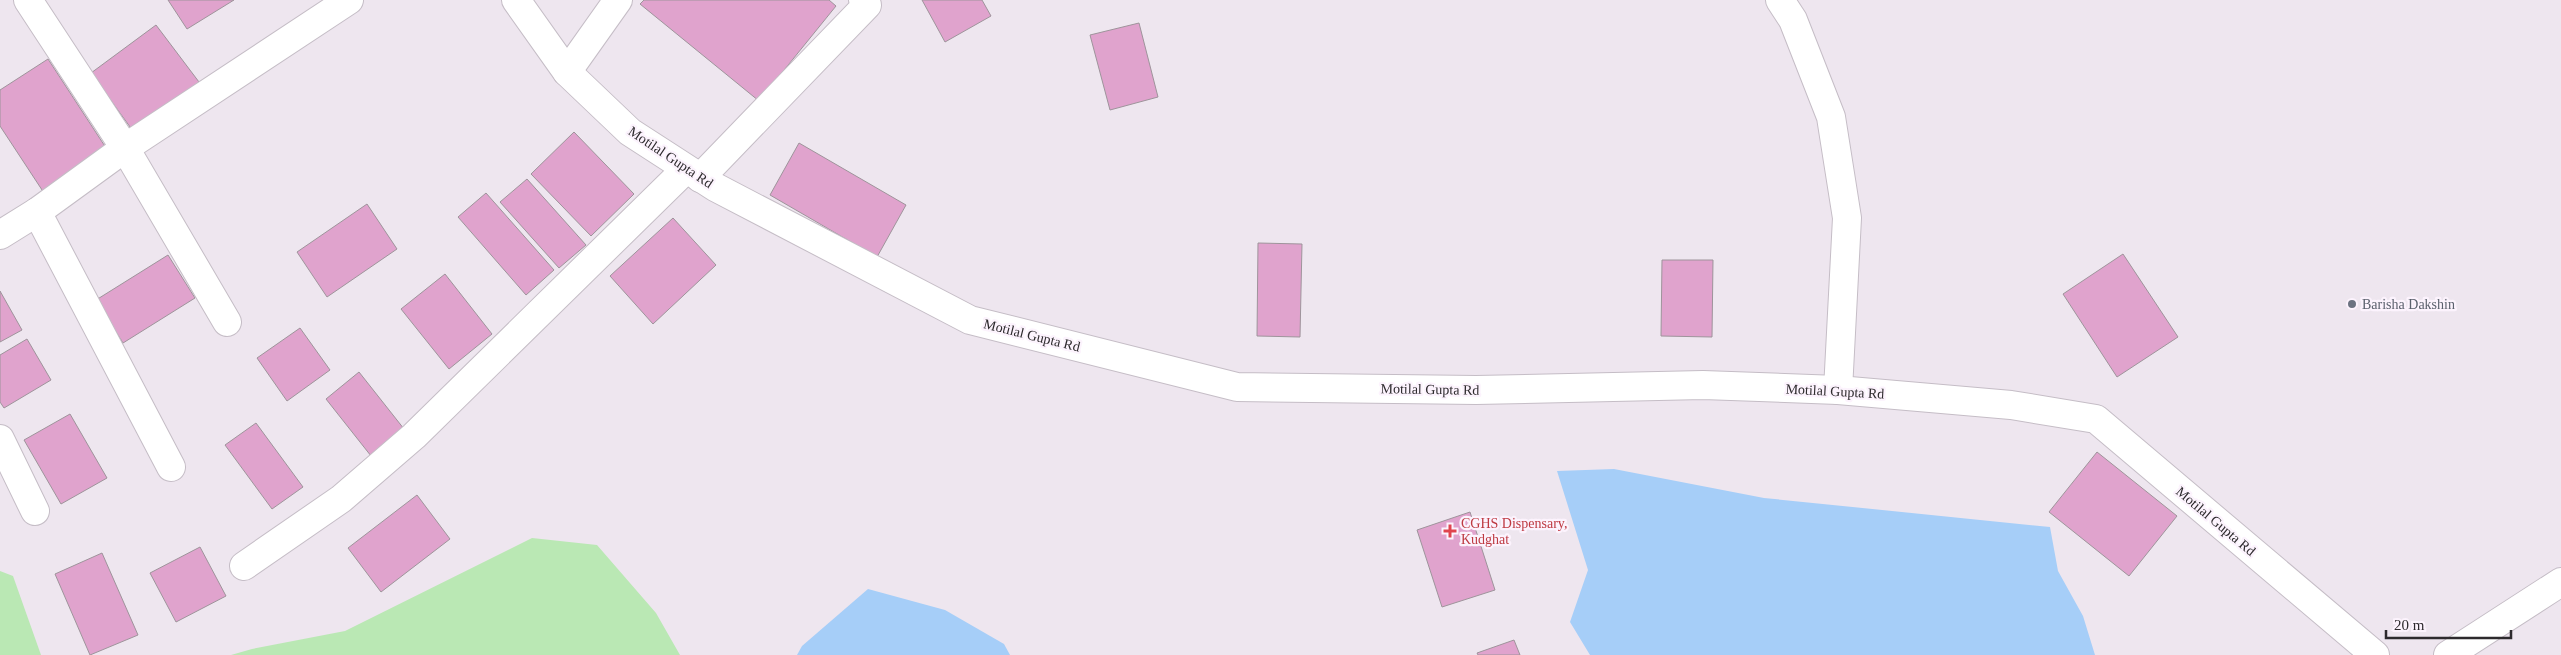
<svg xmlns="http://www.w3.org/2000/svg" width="2561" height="655" font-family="'Times New Roman',serif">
	<rect width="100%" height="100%" fill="#eee6ef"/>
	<!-- green -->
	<g fill="#bae8b4">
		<polygon points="532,538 597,545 656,613 680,655 231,655 252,649 345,631"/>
		<polygon points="0,571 13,576 41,655 0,655"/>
	</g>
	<!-- water -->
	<g fill="#a6cef8">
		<polygon points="1614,469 1764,498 2050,527 2058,571 2083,616 2095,655 1590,655 1570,622 1588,570 1557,471"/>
		<polygon points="868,589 945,610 1004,644 1010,655 797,655 802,646"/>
	</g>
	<!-- building -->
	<g fill="#e0a3cd" stroke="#9e949b">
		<polygon points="168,0 234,0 187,29"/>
		<polygon points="644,0 829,0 836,6 759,101 640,4"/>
		<polygon points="922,0 982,0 991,16 945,42"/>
		<polygon points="1139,23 1158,97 1110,110 1090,35"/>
		<polygon points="156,25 199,82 133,131 91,73"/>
		<polygon points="48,59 110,154 46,196 0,126 0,90"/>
		<polygon points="574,132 634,194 591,236 531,174"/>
		<polygon points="799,143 906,205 877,257 770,195"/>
		<polygon points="527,179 586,245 559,268 500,202"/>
		<polygon points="486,193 554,270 526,295 458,217"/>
		<polygon points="367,204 397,249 327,297 297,252"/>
		<polygon points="673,218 716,265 653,324 610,276"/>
		<polygon points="1258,243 1302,244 1300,337 1257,336"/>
		<polygon points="2123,254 2178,337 2117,377 2063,294"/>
		<polygon points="168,255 195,298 123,343 96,300"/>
		<polygon points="1662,260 1713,260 1712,337 1661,336"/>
		<polygon points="445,274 492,334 449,369 401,309"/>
		<polygon points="0,291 22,330 0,342"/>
		<polygon points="300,328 330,370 287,401 257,358"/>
		<polygon points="27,339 51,380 4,408 0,402 0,355"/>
		<polygon points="359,372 408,434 375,461 326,399"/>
		<polygon points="70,414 107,478 61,504 24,440"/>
		<polygon points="256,423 303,487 272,509 225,445"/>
		<polygon points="2097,452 2177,516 2129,576 2049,512"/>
		<polygon points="417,495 450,539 381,592 348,548"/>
		<polygon points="1470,512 1495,590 1442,607 1417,530"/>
		<polygon points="200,547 226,596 176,622 150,573"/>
		<polygon points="102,553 138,635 90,655 55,574"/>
		<polygon points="1514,640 1520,655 1478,655 1477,653"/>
	</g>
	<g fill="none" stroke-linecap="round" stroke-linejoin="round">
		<defs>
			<g id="minor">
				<polyline points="1780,0 1793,20 1831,117 1847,218 1838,390"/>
				<polyline points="567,72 618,0"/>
				<polyline points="700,178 867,5 863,0"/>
				<polyline points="37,212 171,467"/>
				<polyline points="0,235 37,212 125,148 28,0"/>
				<polyline points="227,322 125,148 349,0"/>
				<polyline points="0,439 35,511"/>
				<polyline points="244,566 341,499 414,436 685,170"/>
				<polyline points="2448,655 2561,582"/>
			</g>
			<polyline id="tertiary" points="516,0 567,72 630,132 715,187 970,320 1237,387 1476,390 1703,385 1838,390 2011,405 2096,419 2375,655"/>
		</defs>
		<!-- minor casing -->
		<use href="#minor" stroke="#c5bdc6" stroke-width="30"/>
		<!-- tertiary casing -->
		<use href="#tertiary" stroke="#c5bdc6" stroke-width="30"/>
		<!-- minor -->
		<use href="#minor" stroke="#fff" stroke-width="28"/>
		<!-- tertiary -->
		<use href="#tertiary" stroke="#fff" stroke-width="28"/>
	</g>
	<!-- markers -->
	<circle fill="#6b7280" stroke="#fcf3fd" stroke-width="2" cx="2352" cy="304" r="5"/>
	<path fill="#e0444e" stroke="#fcf3fd" stroke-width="2" d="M1447.5 523.5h5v5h5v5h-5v5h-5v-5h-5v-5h5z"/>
	<g text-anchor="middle" stroke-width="4.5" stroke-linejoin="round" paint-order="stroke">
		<!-- street labels -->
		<g font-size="14" fill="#2d2a2d" stroke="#fcf3fd">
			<text transform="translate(671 157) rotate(34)" y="5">Motilal Gupta Rd</text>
			<text transform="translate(1032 335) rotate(14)" y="5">Motilal Gupta Rd</text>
			<text transform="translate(1430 389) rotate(1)" y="5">Motilal Gupta Rd</text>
			<text transform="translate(1835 391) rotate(3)" y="5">Motilal Gupta Rd</text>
			<text transform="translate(2216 521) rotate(40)" y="5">Motilal Gupta Rd</text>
		</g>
		<!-- worship labels -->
		<g font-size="14" fill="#5b616d" stroke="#fcf3fd" text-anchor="start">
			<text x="2362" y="309">Barisha Dakshin</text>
		</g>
		<!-- health labels -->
		<g font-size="14" fill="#be3a42" stroke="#fcf3fd" text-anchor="start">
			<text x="1461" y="528">CGHS Dispensary,<tspan x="1461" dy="16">Kudghat</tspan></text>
		</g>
	</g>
	<!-- scale -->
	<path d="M2386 630v8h125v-8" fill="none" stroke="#2d2a2d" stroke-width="2.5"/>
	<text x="2394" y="630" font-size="15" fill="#2d2a2d" stroke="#fcf3fd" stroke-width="4" paint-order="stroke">20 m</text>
</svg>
